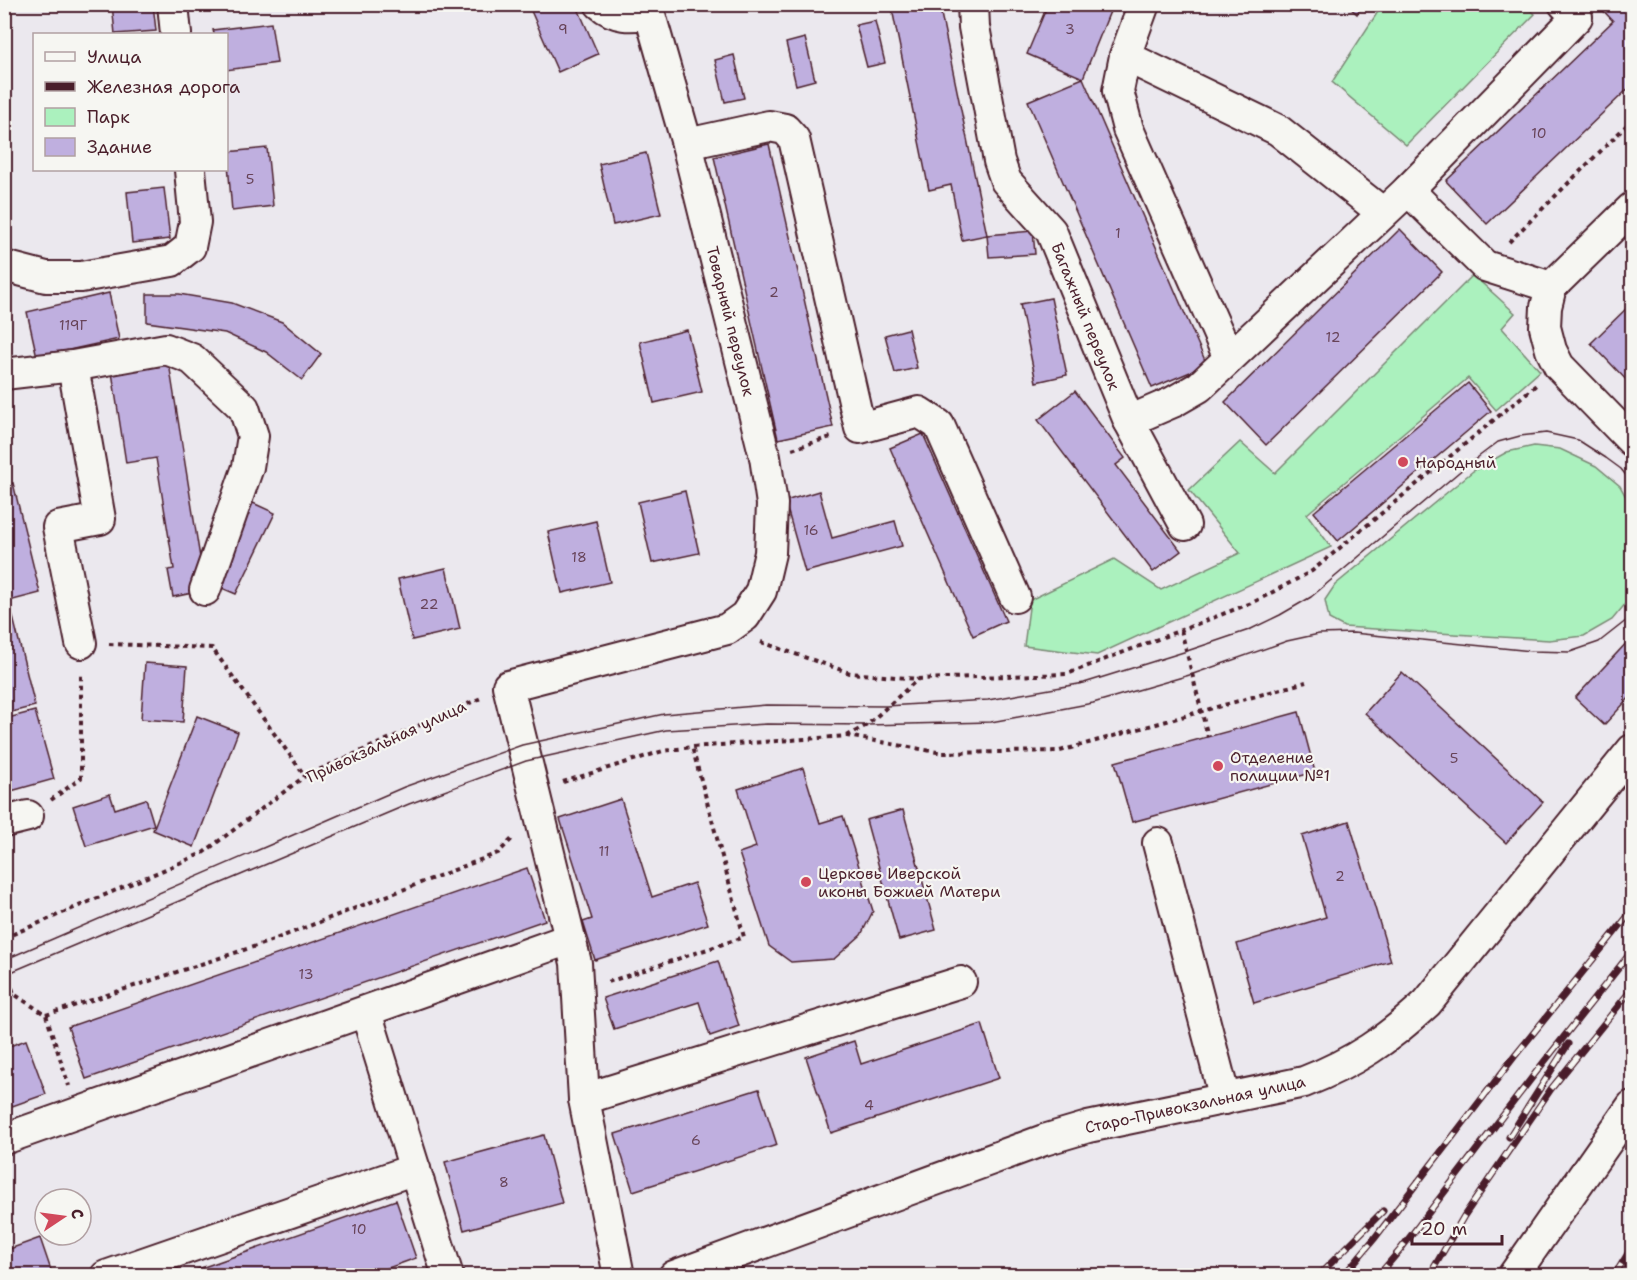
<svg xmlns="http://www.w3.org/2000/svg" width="1637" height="1280" font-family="'Shantell Sans',sans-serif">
	<rect width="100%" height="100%" fill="#ebe8ee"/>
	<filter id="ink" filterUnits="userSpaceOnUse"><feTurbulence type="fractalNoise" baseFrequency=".0167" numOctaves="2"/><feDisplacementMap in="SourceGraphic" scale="12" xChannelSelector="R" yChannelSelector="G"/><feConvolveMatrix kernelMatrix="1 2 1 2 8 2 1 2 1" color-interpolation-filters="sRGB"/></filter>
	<g filter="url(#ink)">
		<!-- green -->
		<g fill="#abf1be" stroke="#7a8874" stroke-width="1.5">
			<polygon points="1383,4 1525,5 1535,14 1406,145 1332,82"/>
			<polygon points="1473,275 1515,313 1502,328 1540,371 1496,410 1468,378 1307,514 1331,547 1097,655 1024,646 1030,600 1114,559 1161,590 1240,553 1189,490 1240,442 1275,473"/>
			<polygon points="1534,446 1560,449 1596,466 1620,486 1632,508 1632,596 1612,620 1584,636 1549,640 1344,627 1329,619 1325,600 1335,585 1473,471 1507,452"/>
		</g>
		<!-- building -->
		<g fill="#bfafdf" stroke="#4a1f2b" stroke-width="1.5">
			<polygon points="112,4 153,4 156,31 115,34"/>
			<polygon points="528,4 576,4 598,54 558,72"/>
			<polygon points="891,4 939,4 987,235 962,240 951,185 929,190"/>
			<polygon points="1048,4 1113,4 1083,78 1027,54"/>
			<polygon points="1346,4 1363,4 1357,14"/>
			<polygon points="1597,4 1632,4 1632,85 1487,224 1446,181 1613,21"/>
			<polygon points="875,21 885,63 867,67 856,25"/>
			<polygon points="271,23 277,63 226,70 226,34 214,34 213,30"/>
			<polygon points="805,38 815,80 796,85 786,43"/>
			<polygon points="734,55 744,98 725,102 715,60"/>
			<polygon points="1083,78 1207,365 1152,388 1028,101"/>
			<polygon points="769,144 833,427 778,439 714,157"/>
			<polygon points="267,148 273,206 232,211 227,152"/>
			<polygon points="646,153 661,214 613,225 599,164"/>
			<polygon points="164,188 170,239 132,243 127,192"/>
			<polygon points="1400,229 1442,272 1266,445 1225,402"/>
			<polygon points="1033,231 1035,254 989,257 987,235"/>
			<polygon points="109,293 119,339 37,357 27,312"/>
			<polygon points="147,294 179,294 232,303 282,322 321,354 302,380 266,352 225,333 147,322"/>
			<polygon points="1051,298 1067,375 1036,382 1020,304"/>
			<polygon points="1632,303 1632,386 1591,343"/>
			<polygon points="908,329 917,368 895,373 885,335"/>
			<polygon points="687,330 702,392 654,403 640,342"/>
			<polygon points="169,363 201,564 192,593 173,597 168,570 174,569 156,458 126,463 112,372"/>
			<polygon points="1468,383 1491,411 1338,541 1314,512"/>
			<polygon points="1075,391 1125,458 1116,465 1181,551 1153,572 1038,420"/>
			<polygon points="923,434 1006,621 973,636 890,448"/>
			<polygon points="13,483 40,593 9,601 35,706 4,714 4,485"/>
			<polygon points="685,491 699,553 652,563 638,502"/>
			<polygon points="819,491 832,538 895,521 902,546 805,572 785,501"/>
			<polygon points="253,503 275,513 236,594 215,585"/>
			<polygon points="596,521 610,582 562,593 548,532"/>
			<polygon points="446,568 460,629 412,640 398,579"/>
			<polygon points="1632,637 1632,695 1604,725 1575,698"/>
			<polygon points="145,663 187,666 183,722 141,719"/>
			<polygon points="1402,672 1543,802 1506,843 1365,713"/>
			<polygon points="35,711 54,779 4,793 4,719"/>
			<polygon points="1299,712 1315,772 1132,822 1115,762"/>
			<polygon points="197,716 238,732 194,847 153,830"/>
			<polygon points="803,768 820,823 843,816 873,911 861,935 834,959 791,962 769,946 739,853 756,847 738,789"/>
			<polygon points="110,794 115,809 146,799 154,825 86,846 73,806"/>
			<polygon points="621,799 652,897 694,883 708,924 595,960 583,922 592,919 560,819"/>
			<polygon points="903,810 936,930 899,940 866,820"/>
			<polygon points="1349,821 1391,961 1254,1003 1237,944 1326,917 1302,836"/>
			<polygon points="527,868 545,920 86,1079 68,1027"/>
			<polygon points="718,961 739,1026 710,1036 699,1002 614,1029 603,998"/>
			<polygon points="982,1024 999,1078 831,1133 806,1057 854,1041 861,1064"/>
			<polygon points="26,1040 46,1094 4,1109 4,1048"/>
			<polygon points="759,1089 777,1145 633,1191 615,1134"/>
			<polygon points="544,1135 562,1203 464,1230 445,1162"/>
			<polygon points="396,1200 416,1258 366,1276 178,1276"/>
			<polygon points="40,1238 53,1276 4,1276 4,1251"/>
		</g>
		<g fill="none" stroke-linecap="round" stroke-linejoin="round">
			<defs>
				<g id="minor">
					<polyline points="173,4 176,34"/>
					<path d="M600 4C615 17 631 17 649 13"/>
					<polyline points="973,4 974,27 999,161 1006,181 1051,231 1129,421 1185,525"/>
					<polyline points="1144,4 1125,56 1118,91 1128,129 1229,358"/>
					<polyline points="1125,56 1278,130 1383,213"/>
					<polyline points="687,144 769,126 785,129 794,139 860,428 919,412 939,425 1015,597"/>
					<polyline points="1408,190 1577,17 1564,4"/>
					<polyline points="1632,208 1551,287 1546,307 1545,327 1551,350 1559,366 1632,441"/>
					<polyline points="4,266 46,277 81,277 172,261 190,247 195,222 190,170"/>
					<polyline points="73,366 100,519 58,527 81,643"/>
					<polyline points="4,374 73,366 166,349 192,359 244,408 253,436 248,467 205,590"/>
					<polyline points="1129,421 1173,402 1199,387 1408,190 1485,266 1551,287"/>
					<polyline points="4,822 28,816"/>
					<polyline points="1158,843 1225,1099"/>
					<polyline points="366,1012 448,1276"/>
					<polyline points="584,1099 961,982"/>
					<polyline points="4,1139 569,939"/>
					<polyline points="106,1276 415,1169"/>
					<polyline points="619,1276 584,1099 576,963 508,686 727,629 745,616 761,591 770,553 772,504 765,457 687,144 647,4"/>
					<path d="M674 1276 1044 1140 1088 1127 1304 1082C1355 1062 1387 1040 1427 1003L1632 750"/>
					<polyline points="1513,1276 1632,1106"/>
				</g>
			</defs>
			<!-- minor casing -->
			<use href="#minor" stroke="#4a1f2b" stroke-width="34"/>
			<!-- path -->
			<g stroke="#4a1f2b" stroke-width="4" stroke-dasharray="4.5 4.5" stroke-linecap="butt">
				<polyline points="1509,242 1632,120"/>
				<polyline points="792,449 831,437"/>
				<polyline points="1181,630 1208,737"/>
				<polyline points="761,642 850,673 918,679 1067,674 1254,602 1312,571 1536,385"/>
				<polyline points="109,644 212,648 305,776"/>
				<polyline points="847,736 867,725 918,679"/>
				<polyline points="563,782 663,751 692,747 847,736 943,753 1060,751 1306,682"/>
				<polyline points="51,800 81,778 81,673"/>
				<polyline points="4,938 203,853 305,776 481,698"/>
				<polyline points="4,962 14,994 46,1015 69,1086"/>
				<polyline points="608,982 744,937 692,747"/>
				<polyline points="4,998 14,994"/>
				<polyline points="46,1015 265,943 498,853 514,837"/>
			</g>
			<!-- minor -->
			<use href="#minor" stroke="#f6f6f2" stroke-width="30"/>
			<!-- tram -->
			<g stroke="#4a1f2b" stroke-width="1.5">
				<polyline points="4,960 404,787 522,745 664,714 766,705 886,706 988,700 1084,683 1187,651 1249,630 1280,615 1311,597 1465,467 1498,442 1520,436 1546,433 1578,440 1606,458 1621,469 1632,483"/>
				<polyline points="4,975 409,804 526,761 666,730 767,724 867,725 991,722 1093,703 1193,674 1287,641 1319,634 1353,633 1532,651 1570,652 1599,642 1627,620 1632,612"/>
			</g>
			<defs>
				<g id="rail">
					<polyline points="1509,1137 1568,1044"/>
					<polyline points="1318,1276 1383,1211"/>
					<polyline points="1343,1276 1374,1239 1514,1057 1632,911"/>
					<polyline points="1378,1276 1400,1250 1544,1062 1632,951"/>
					<polyline points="1429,1276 1464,1216 1551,1089 1632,989"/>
					<polyline points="1614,1276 1632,1247"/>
				</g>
			</defs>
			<!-- rail casing -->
			<use href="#rail" stroke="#4a1f2b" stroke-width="7"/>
			<!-- rail -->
			<use href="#rail" stroke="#f6f6f2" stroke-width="4.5" stroke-dasharray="14" stroke-linecap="butt"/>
		</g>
	</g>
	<!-- markers -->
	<g fill="#d1495b" stroke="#f6f6f2" stroke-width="2">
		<circle cx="1403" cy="462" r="6"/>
		<circle cx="1218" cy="766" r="6"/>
		<circle cx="806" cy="882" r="6"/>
	</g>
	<g text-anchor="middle" stroke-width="4.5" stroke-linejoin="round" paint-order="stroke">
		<!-- number labels -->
		<g font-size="14" fill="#674358">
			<text x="563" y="34">9</text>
			<text x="1070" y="34">3</text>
			<text x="1539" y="138">10</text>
			<text x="250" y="184">5</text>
			<text x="1118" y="238">1</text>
			<text x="774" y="297">2</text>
			<text x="73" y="330">119Г</text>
			<text x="1333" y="342">12</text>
			<text x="811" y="535">16</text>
			<text x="579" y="562">18</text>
			<text x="429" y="609">22</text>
			<text x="1454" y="763">5</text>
			<text x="604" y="856">11</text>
			<text x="1340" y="881">2</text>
			<text x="306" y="979">13</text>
			<text x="869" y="1110">4</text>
			<text x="696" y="1145">6</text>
			<text x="504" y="1187">8</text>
			<text x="359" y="1234">10</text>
		</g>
		<!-- street labels -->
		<g font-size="16" fill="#4a1f2b" stroke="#f6f6f2">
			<text transform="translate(1086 316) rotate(68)" y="6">Багажный переулок</text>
			<text transform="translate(731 321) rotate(76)" y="6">Товарный переулок</text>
			<text transform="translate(386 741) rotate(-25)" y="6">Привокзальная улица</text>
			<text transform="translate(1195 1104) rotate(-12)" y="6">Старо-Привокзальная улица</text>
		</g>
		<!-- poi labels -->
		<g font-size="16" fill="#4a1f2b" stroke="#f6f6f2" text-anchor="start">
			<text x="1415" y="468">Народный</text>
			<text x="1230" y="763">Отделение<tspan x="1230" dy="18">полиции №1</tspan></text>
			<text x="818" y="879">Церковь Иверской<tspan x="818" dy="18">иконы Божией Матери</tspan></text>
		</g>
	</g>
	<!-- margin -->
	<rect width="1637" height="1280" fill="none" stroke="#f6f6f2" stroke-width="24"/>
	<rect x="12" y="12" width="1613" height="1256" fill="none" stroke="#4a1f2b" stroke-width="2" filter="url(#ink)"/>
	<!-- legend -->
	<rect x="33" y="33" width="195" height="138" fill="#f6f6f2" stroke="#b1a0a2" stroke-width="1.5"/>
	<rect x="45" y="52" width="30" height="9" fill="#f6f6f2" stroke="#b1a0a2" stroke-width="1.5"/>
	<text x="87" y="63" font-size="18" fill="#4a1f2b">Улица</text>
	<rect x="45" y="82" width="30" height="9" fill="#4a1f2b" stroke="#b1a0a2" stroke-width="1.5"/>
	<text x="87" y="93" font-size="18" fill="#4a1f2b">Железная дорога</text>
	<rect x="45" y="108" width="30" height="18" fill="#abf1be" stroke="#b1a0a2" stroke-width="1.5"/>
	<text x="87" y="123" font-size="18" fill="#4a1f2b">Парк</text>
	<rect x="45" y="138" width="30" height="18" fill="#bfafdf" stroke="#b1a0a2" stroke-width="1.5"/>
	<text x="87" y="153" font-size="18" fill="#4a1f2b">Здание</text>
	<!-- north arrow -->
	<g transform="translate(63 1217) rotate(77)"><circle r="28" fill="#f6f6f2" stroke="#b1a0a2" stroke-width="1.5"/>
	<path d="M0-4.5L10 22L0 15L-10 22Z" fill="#d1495b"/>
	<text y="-9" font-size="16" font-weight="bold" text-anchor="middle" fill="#4a1f2b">С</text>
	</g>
	<!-- scale -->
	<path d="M1412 1235v9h90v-9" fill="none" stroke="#4a1f2b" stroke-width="3"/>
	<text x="1421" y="1235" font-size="18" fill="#4a1f2b" stroke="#f6f6f2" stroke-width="4.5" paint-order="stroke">20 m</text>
</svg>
